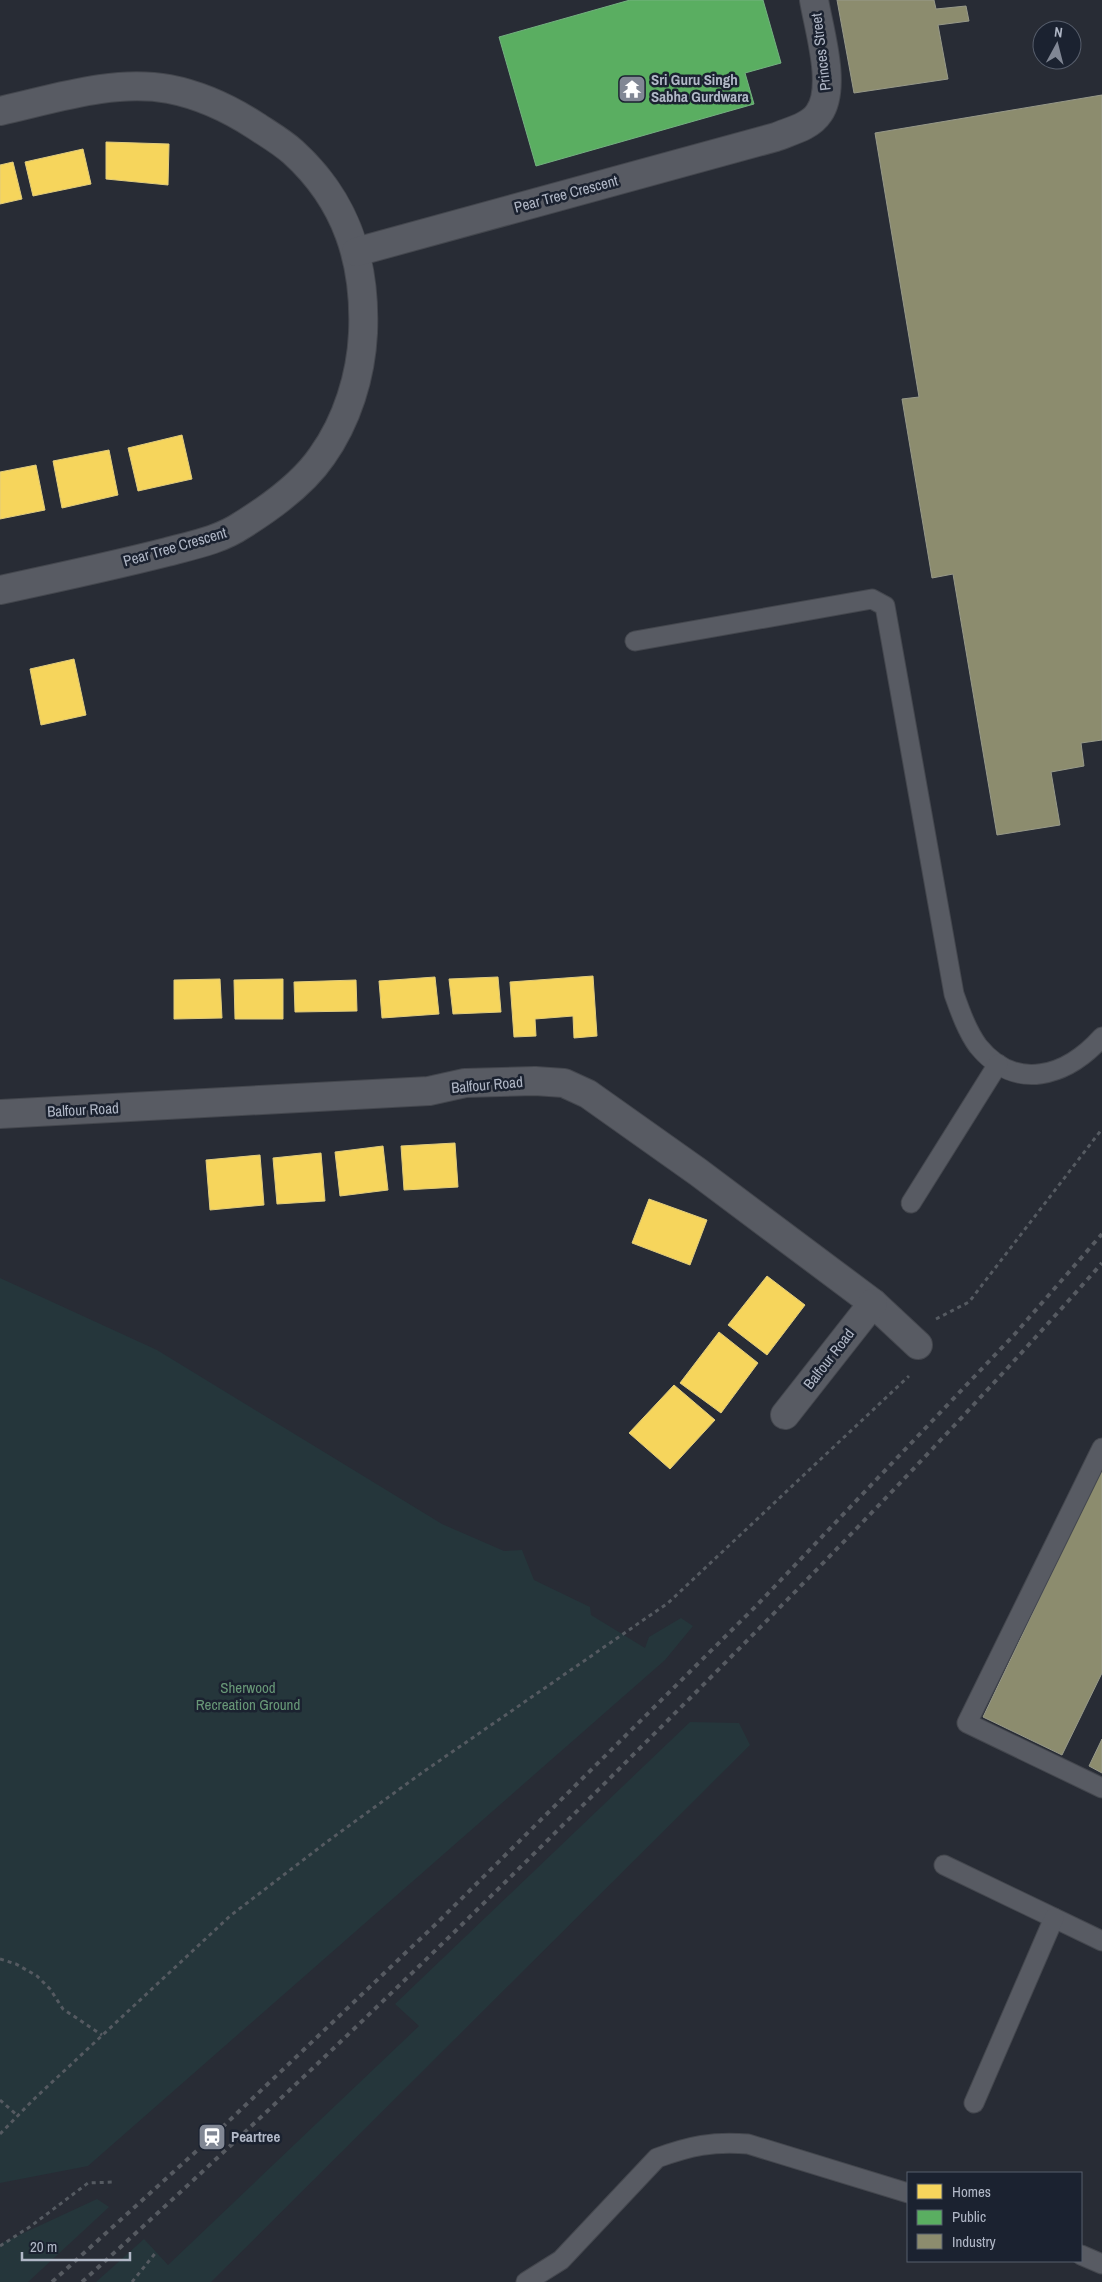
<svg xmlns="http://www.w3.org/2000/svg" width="1102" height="2282" font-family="'Archivo Narrow',sans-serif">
	<rect width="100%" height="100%" fill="#282c35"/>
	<!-- green -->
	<g fill="#25363b">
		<polygon points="0,1278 157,1350 442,1524 504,1551 522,1550 534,1580 590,1607 591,1615 645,1648 649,1637 681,1618 693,1626 665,1660 88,2166 0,2183"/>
		<polygon points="690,1722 739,1723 750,1745 211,2282 96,2282 144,2239 168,2265 419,2026 395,2004"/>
		<polygon points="97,2199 109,2207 28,2282 0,2282 0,2244"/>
	</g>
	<!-- homes -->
	<g fill="#f6d55c" stroke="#e1cc7c">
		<polygon points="106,142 169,144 168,185 106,179"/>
		<polygon points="83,149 91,184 33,196 25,162"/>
		<polygon points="13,162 22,199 0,204 0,165"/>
		<polygon points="182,435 192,479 138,491 128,448"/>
		<polygon points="109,450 118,495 62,508 53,461"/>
		<polygon points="36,465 45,510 0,519 0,472"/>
		<polygon points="74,659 86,715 41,725 30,669"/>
		<polygon points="593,976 597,1036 574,1038 573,1016 535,1019 536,1036 514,1037 510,982"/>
		<polygon points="435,977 439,1014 382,1018 379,981"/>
		<polygon points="498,977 501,1012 453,1014 449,979"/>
		<polygon points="220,979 222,1018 174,1019 174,980"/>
		<polygon points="283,979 283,1019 235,1019 234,980"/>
		<polygon points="356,980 357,1011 295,1012 294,982"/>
		<polygon points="455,1143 458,1187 404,1190 401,1146"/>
		<polygon points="383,1146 388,1190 340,1196 335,1152"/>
		<polygon points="321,1153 325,1201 277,1204 273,1158"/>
		<polygon points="260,1155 264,1205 210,1210 206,1160"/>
		<polygon points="649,1199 707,1220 690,1265 632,1243"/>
		<polygon points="767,1276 805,1305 767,1355 728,1325"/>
		<polygon points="719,1332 758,1363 721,1413 680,1383"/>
		<polygon points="674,1385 715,1420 670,1469 629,1433"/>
	</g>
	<!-- public -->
	<polygon fill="#5aae61" stroke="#74b180" points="630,0 763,0 781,63 745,73 754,104 536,166 499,37"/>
	<!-- industry -->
	<g fill="#8c8c6e" stroke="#979989">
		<polygon points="837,0 934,0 936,9 966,6 969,21 938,25 948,79 854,93"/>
		<polygon points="1102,95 1102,740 1081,743 1084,766 1051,772 1060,825 997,835 953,574 932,578 902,399 919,397 875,133"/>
		<polygon points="1102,1468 1102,1673 1062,1755 983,1717"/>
		<polygon points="1102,1739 1102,1773 1089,1766"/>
	</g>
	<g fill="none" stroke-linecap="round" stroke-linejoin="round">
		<defs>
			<g id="lane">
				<path d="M635 641 872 599 885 606 954 994C960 1011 967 1031 978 1046 1016 1093 1067 1076 1102 1037"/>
				<polyline points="911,1203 998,1064"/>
				<polyline points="1102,1448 967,1723 1102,1788"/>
				<polyline points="944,1865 1102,1941"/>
				<polyline points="974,2103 1054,1918"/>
				<polyline points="1081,2255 1102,2264"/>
				<path d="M526 2282 561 2260 657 2158C690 2146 713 2141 748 2144L908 2193"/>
			</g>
			<g id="street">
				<path d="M0 111C54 99 113 79 169 89 200 95 230 109 256 126 268 134 282 142 293 152 347 201 366 262 363 333 361 376 347 421 322 456 303 484 271 507 242 525 220 540 193 545 167 552 112 566 56 578 0 590"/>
				<path d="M356 252 776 137C790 131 810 127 819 113 837 87 819 30 814 0"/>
				<polyline points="0,1114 429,1091 465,1083 535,1081 564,1083 588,1094 698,1172 873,1303 918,1345"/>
				<polyline points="785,1415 873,1303"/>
			</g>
		</defs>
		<!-- lane casing -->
		<use href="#lane" stroke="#44474e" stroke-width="21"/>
		<!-- street casing -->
		<use href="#street" stroke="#44474e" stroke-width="30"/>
		<!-- path -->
		<g stroke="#555a61" stroke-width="3" stroke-dasharray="4 4" stroke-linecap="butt">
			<polyline points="936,1319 969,1302 1102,1129"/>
			<polyline points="0,1959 16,1964 37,1976 50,1989 63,2009 102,2035"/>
			<polyline points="0,2100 18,2116"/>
			<polyline points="0,2134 33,2100 230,1916 328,1841 423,1772 668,1603 909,1376"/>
			<polyline points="0,2246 31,2226 88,2183 114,2182"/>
			<polyline points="132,2282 157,2251"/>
		</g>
		<!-- lane -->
		<use href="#lane" stroke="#585b63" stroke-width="19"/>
		<!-- street -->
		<use href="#street" stroke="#585b63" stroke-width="28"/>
		<!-- rail -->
		<g stroke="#565a61" stroke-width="4" stroke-dasharray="5 5" stroke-linecap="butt">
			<polyline points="52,2282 212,2137 437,1923 757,1605 1014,1335 1102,1234"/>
			<path d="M82 2282C270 2112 453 1936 632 1756 793 1596 952 1433 1102 1263"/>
		</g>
	</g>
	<!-- icons -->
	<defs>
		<symbol id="temple-square" viewBox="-11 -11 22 22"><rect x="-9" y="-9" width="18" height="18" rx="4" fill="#818794" stroke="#1b2230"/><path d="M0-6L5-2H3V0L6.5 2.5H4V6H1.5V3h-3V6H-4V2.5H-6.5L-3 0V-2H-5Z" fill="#fff"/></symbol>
		<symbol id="station-square" viewBox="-11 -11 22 22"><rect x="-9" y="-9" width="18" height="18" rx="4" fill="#818794" stroke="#1b2230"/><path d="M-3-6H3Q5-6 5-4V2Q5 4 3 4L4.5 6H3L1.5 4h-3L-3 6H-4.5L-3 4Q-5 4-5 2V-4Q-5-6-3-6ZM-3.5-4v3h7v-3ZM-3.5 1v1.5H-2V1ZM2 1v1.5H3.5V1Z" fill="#fff"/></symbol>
	</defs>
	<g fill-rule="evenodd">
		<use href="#temple-square" x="616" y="73" width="32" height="32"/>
		<use href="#station-square" x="196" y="2121" width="32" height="32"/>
	</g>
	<g text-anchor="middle" stroke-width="5" stroke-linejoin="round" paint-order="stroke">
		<!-- street labels -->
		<g font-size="15" fill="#b1b8c7" stroke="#1b2230">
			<text transform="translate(821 52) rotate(-97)" y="5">Princes Street</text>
			<text transform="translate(566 194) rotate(-15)" y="5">Pear Tree Crescent</text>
			<text transform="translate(175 547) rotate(-16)" y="5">Pear Tree Crescent</text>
			<text transform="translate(487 1085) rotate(-5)" y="5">Balfour Road</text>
			<text transform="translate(83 1110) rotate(-3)" y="5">Balfour Road</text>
			<text transform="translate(829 1359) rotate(-52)" y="5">Balfour Road</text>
		</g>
		<!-- poi labels -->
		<g font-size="15" font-weight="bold" fill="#b1b8c7" stroke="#1b2230" text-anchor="start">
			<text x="651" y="85">Sri Guru Singh<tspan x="651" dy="17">Sabha Gurdwara</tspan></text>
			<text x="231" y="2142">Peartree</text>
		</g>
		<!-- park labels -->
		<g font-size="15" fill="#689877" stroke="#1b2230">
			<text x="248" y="1693">Sherwood<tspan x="248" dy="17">Recreation Ground</tspan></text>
		</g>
	</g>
	<!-- legend -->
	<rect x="907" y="2172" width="175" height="90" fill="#1b2230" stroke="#575e6c"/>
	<rect x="917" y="2184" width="25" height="15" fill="#f6d55c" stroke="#575e6c"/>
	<text x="952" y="2197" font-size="15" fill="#b1b8c7">Homes</text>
	<rect x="917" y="2210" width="25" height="15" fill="#5aae61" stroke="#575e6c"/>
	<text x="952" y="2222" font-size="15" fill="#b1b8c7">Public</text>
	<rect x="917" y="2234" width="25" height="15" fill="#8c8c6e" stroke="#575e6c"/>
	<text x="952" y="2247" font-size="15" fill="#b1b8c7">Industry</text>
	<!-- north arrow -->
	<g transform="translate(1057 45) rotate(7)"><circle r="24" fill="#1b2230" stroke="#575e6c"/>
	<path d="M0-4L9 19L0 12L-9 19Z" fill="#818794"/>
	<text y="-8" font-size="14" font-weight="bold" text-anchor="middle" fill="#b1b8c7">N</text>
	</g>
	<!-- scale -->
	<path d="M22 2252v8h108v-8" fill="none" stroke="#b1b8c7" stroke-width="2.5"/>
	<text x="30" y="2252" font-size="15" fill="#b1b8c7" stroke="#1b2230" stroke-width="4" paint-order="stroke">20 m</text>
</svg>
